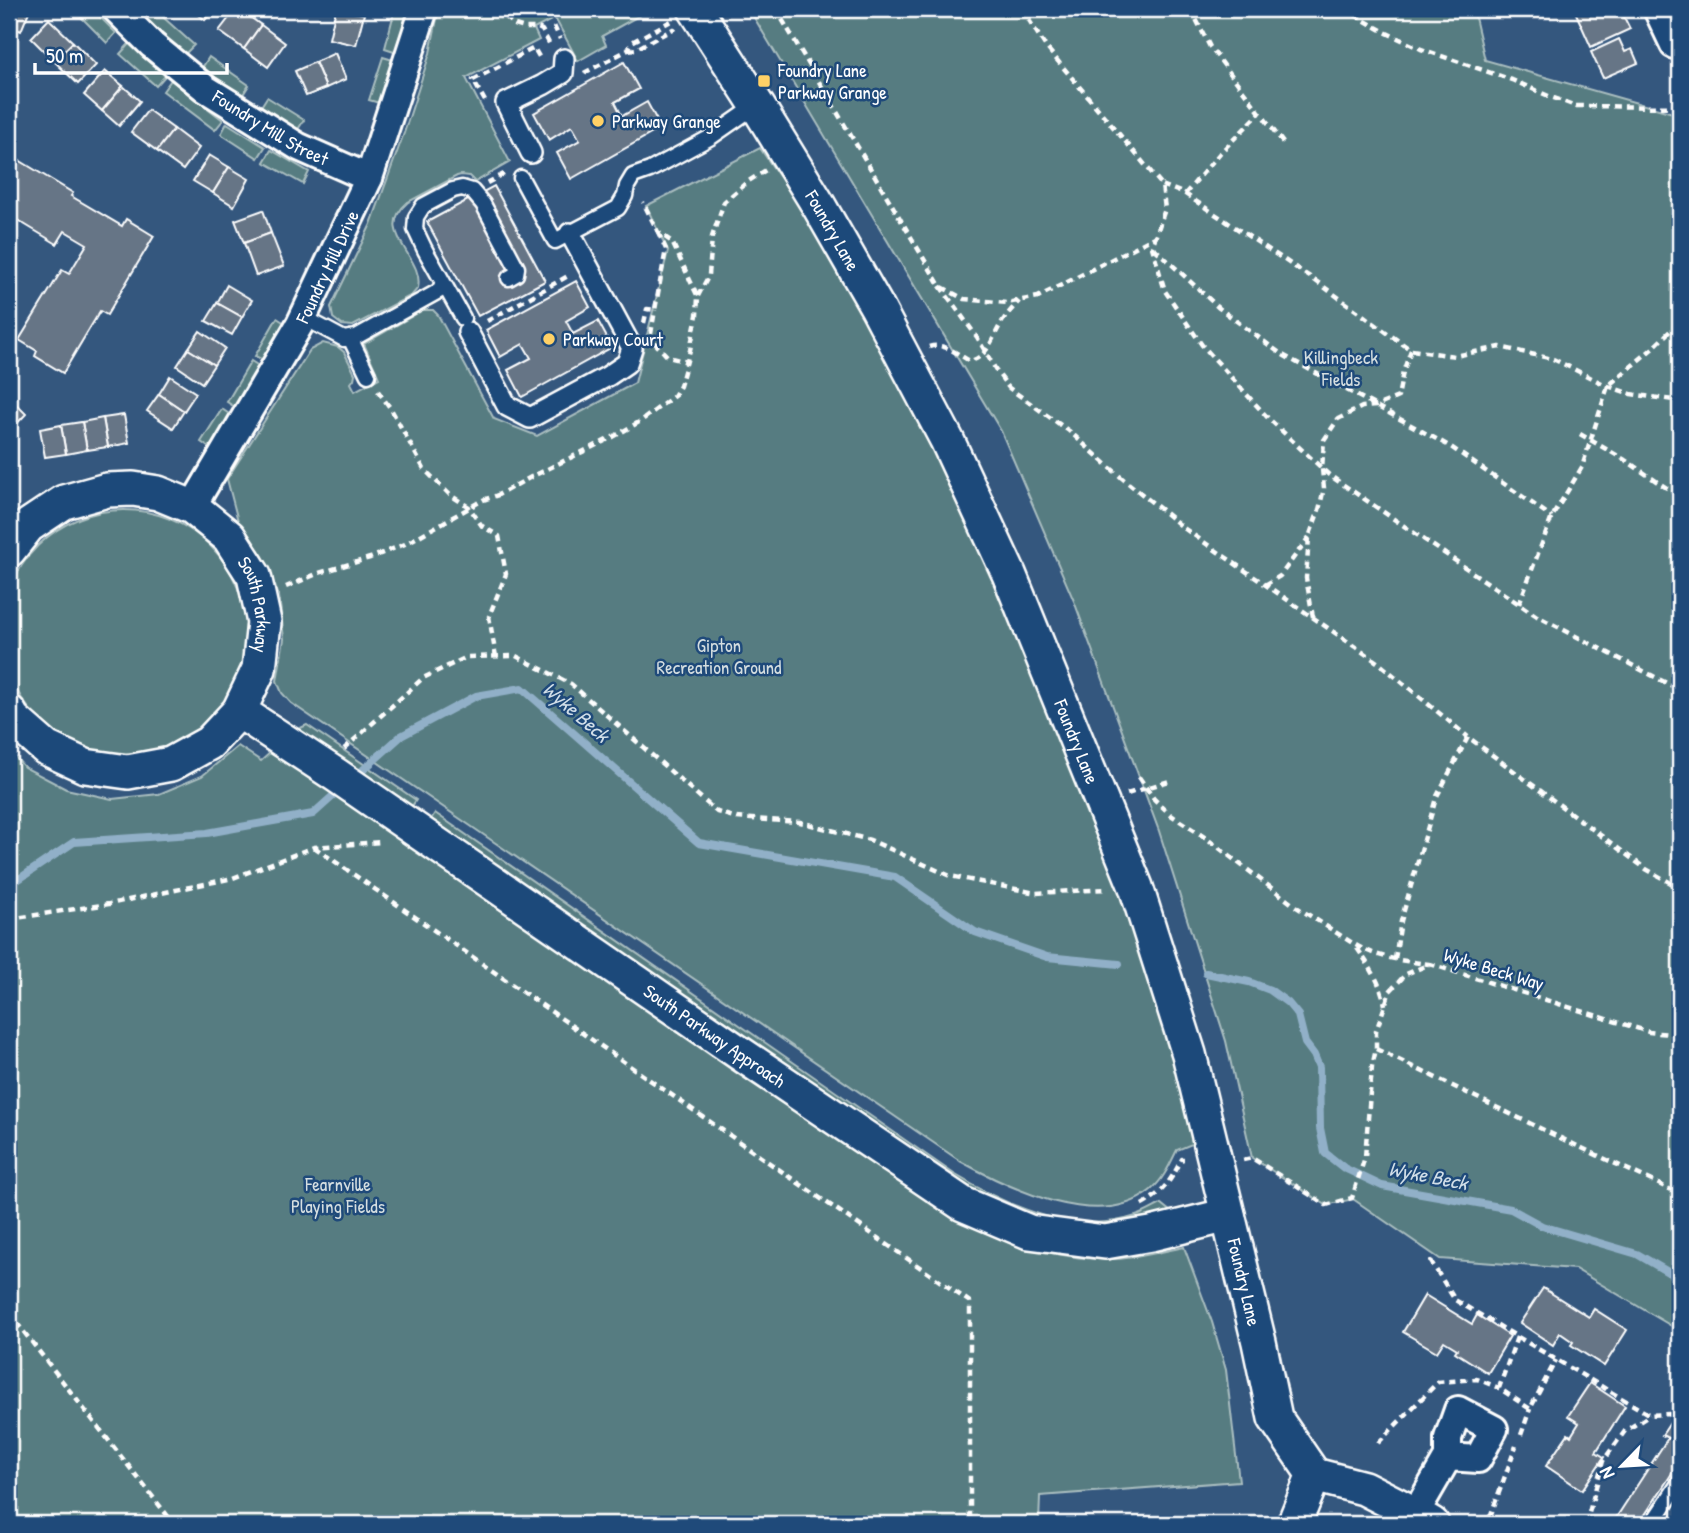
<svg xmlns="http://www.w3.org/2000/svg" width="1689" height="1533" font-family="'Patrick Hand',sans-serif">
	<rect width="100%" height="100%" fill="#34577e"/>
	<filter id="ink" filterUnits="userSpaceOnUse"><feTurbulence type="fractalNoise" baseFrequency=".0143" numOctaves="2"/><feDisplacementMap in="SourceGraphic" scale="14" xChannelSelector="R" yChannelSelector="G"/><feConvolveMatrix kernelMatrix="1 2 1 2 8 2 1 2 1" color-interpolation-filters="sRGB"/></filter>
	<g filter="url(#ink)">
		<!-- green -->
		<g fill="#567c81" stroke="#aabec0" stroke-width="2">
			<polygon points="73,9 92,9 116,33 107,43"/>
			<polygon points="141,9 154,9 194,45 185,54 138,12"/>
			<polygon points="395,9 408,9 397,52 385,48"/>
			<path d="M439 9H651L602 36 606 45 578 61 555 18 534 29 539 40 466 78 510 162 475 182 469 176 461 175 457 176 408 202C372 233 425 256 418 288L412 295 353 326 342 325 333 318 331 307 371 224 404 133 430 53Z"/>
			<polygon points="749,9 1473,9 1485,60 1680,115 1680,1331 1575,1269 1440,1259 1353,1199 1326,1205 1252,1158 1226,1041 1159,831 1074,601 1001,431"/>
			<polygon points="129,44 165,76 156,86 120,54"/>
			<polygon points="209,57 249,85 242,96 202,68"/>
			<polygon points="383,57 396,61 383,104 369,100"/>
			<polygon points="171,80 223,120 215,130 163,91"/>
			<polygon points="267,97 304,120 297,131 260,108"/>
			<polygon points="227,123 265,147 258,158 221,134"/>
			<path d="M760 148 804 213 862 315 932 449 994 579 1113 872 1143 958 1197 1142 1177 1150C1170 1164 1164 1179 1151 1190 1100 1233 1009 1188 960 1161L291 703 282 693 277 681 284 639 279 596 263 556 238 521 227 479 310 350 323 343 338 347 344 352 355 374 354 379 351 383 355 391 379 378 364 344 423 310H433L438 315 494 419 537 436 635 383 668 251 646 206Z"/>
			<polygon points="271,150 309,172 303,184 264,162"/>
			<polygon points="277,318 288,325 267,362 255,356"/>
			<polygon points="251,361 262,368 238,409 227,402"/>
			<polygon points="222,409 232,416 211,449 201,442"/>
			<circle cx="124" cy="632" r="122"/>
			<polygon points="307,725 416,800 409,811 294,731"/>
			<path d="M238 746 261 761 272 751 334 795 376 821 407 845 504 910 1021 1246C1046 1252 1071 1258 1097 1259 1126 1261 1156 1253 1184 1247L1212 1322 1226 1370 1239 1481 1040 1496 1039 1524H9V750L24 767 66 789 112 799 159 794 202 776Z"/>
			<path d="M435 813 954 1174C1007 1206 1074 1237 1136 1216 1145 1213 1153 1208 1161 1204L1171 1212 1141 1225 1052 1226 981 1200 428 824Z"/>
		</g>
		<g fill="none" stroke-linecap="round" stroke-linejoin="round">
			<!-- stream -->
			<g stroke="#91b0c8" stroke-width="8">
				<polyline points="353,779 401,736 476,696 522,688 699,843 895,877 975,932 1047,957 1119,964"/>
				<polyline points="9,878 19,879 74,842 207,833 313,814 343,787"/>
				<polyline points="1206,973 1249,982 1270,990 1288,1003 1298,1015 1305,1043 1314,1055 1319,1067 1320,1128 1325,1153 1344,1168 1382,1186 1511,1209 1542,1226 1637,1254 1680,1279"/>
			</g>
		</g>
		<!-- building -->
		<g fill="#667486" stroke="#fff" stroke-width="2">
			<polygon points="9,9 30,9 21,31 9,26"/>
			<polygon points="192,9 215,9 205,20"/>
			<polygon points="236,9 239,9 261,25 244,49 219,31"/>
			<polygon points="336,9 364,14 356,45 329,39"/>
			<polygon points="1574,9 1620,9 1630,29 1591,47"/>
			<polygon points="49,19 73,42 54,61 31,38"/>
			<polygon points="261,25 285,43 268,67 244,49"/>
			<polygon points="1619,39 1625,52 1632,49 1638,63 1603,78 1591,52"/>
			<polygon points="73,42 96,65 78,84 54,61"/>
			<polygon points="335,53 346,79 326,88 315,62"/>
			<polygon points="315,62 326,88 306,96 295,71"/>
			<polygon points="624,62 639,89 615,102 622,116 647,102 661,128 571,179 557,153 580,140 572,126 549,140 534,113"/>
			<polygon points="105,71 123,86 102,111 84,95"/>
			<polygon points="123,86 140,101 119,126 102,111"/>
			<polygon points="148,110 174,129 157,151 131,132"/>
			<polygon points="174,129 199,148 183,170 157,151"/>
			<polygon points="9,154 73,193 71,196 122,226 126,219 154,236 107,315 100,311 63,373 35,356 37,351 19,340 62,270 69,274 87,244 65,231 57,244 9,215"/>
			<polygon points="209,155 229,167 213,193 193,181"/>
			<polygon points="229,167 249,179 234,206 213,193"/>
			<polygon points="494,186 545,281 478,316 427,222"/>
			<polygon points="263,210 271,233 244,243 235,220"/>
			<polygon points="271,233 284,266 256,276 244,243"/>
			<polygon points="576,281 590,307 566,321 573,334 598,321 612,347 522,397 508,370 531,358 523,344 500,357 486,330"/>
			<polygon points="227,285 252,300 242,317 217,303"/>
			<polygon points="217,303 242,317 232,335 206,321"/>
			<polygon points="200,331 225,348 214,365 188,349"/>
			<polygon points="188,349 214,365 202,383 177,366"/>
			<polygon points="170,376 196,393 184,411 159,394"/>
			<polygon points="159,394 184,411 173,428 147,411"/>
			<polygon points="9,397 26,414 9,432"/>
			<polygon points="124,415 129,443 108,447 103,418"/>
			<polygon points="103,418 108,447 87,450 82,422"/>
			<polygon points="82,422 87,450 66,454 61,425"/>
			<polygon points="61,425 66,454 45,457 40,429"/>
			<polygon points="1543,1288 1589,1317 1594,1309 1627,1330 1604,1366 1571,1345 1573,1342 1560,1333 1553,1345 1520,1323"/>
			<polygon points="1425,1295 1472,1324 1477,1315 1510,1336 1488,1373 1455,1352 1457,1349 1444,1341 1437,1352 1403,1332"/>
			<polygon points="1590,1383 1625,1406 1596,1452 1604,1457 1582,1490 1546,1466 1568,1434 1571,1436 1579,1423 1568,1416"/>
			<polygon points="1670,1423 1680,1430 1680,1461 1639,1524 1612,1524 1668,1438 1662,1435"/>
			<polygon points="1213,1520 1213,1524 1171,1524 1171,1521"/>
		</g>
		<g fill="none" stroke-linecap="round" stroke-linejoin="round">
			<defs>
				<g id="service">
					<polyline points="521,178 555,241 618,208 625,196 627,186 633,176 650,170 711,137 757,105"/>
					<polyline points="303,317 344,339 356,337 439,291 443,283"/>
					<polyline points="463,318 425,250 415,229 416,217 423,206 453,190 462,188 472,191 483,204 517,268 516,274 509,278"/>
					<polyline points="350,338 368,375"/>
					<polyline points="1652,1524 1680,1482"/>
				</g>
				<g id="pedestrian">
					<polyline points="531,153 506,103 543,85 563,73 564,59"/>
					<polyline points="468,332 507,406 530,418 608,376 627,363 632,348 570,233"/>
				</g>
				<g id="minor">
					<path id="s1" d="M116 9 152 45 206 89 299 147 369 178"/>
					<polyline points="1657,9 1674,45"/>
					<path id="s2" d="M192 507 300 324 369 178 424 9"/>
					<polyline points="1415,1514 1448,1457 1448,1438 1458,1410 1494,1429 1478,1459 1448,1457"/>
				</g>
				<g id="tertiary">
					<path id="s3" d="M695 9 757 105 819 206 877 307 947 440 1009 574 1136 887 1189 1054 1259 1342 1275 1418 1314 1475"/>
					<path id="s4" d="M9 550 28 526 64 502 107 490 133 489 158 493 192 507 229 537 254 576 264 622 259 669 239 711 209 743 171 764 128 772 85 766 46 748 13 719 9 712"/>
					<path id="s5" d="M239 711 336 775 741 1054 963 1204 1029 1232 1105 1242 1151 1234 1228 1215"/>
					<polyline points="1314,1475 1364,1488 1415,1514 1432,1524"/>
					<polyline points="1294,1524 1314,1475"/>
				</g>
			</defs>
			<!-- service casing -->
			<use href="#service" stroke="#fff" stroke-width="19"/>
			<!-- pedestrian casing -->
			<use href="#pedestrian" stroke="#fff" stroke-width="24"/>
			<!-- minor casing -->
			<use href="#minor" stroke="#fff" stroke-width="32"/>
			<!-- tertiary casing -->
			<use href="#tertiary" stroke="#fff" stroke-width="38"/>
			<!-- path -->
			<g stroke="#fff" stroke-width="4.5" stroke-dasharray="7 5" stroke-linecap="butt">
				<polyline points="497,9 515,25 525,28 538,28 542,30 550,45"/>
				<polyline points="776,9 940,286 964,299 1007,303 1038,297 1155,237"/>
				<polyline points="1022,9 1046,47 1162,185 1165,209 1152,247 1165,291 1202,345 1268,418 1329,475 1519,604 1537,616 1680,690"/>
				<polyline points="1191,9 1210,47 1284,144"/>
				<polyline points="1344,9 1385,32 1421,49 1512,80 1551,97 1576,106 1680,107"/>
				<polyline points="554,26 560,39"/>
				<polyline points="628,50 636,49 675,28"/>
				<polyline points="584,73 628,50 632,42 671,21"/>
				<polyline points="485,101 473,80 534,48 541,60"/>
				<polyline points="487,183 504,174"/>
				<polyline points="1162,185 1185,194 1313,279 1411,350 1455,356 1500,347 1553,359 1608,386 1631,394 1680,401"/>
				<polyline points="1185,194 1220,153 1260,113"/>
				<polyline points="1154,248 1219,308 1281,354 1451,447 1552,517"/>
				<polyline points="940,286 977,337 997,372 1009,388 1069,431 1122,478 1185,529 1380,664 1468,737"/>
				<polyline points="698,296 709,275 712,237 724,202 747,182 766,170"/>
				<polyline points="487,321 568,276"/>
				<polyline points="644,323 647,309 655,310 666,249 658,232"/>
				<polyline points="651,334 655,310"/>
				<polyline points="654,342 668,357 687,362"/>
				<path d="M929 347C944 342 957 354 970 361 990 356 993 334 1004 319 1008 313 1014 307 1019 301"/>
				<polyline points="378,391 391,409 424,469 450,495 469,507 482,526 499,536 506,574 489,616 496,657"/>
				<polyline points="1580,434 1625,460 1680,497"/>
				<polyline points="1265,585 1280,576 1309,537"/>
				<polyline points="286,587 319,573 370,558 405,544 483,500 498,495 531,477 613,437 641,421 674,396 680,386 690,350 697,315 698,297 672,242 658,232 643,202"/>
				<polyline points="1519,604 1552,517 1582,467 1608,386 1653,348 1680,321"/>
				<polyline points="1313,617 1306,578 1309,537 1319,510 1324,488 1322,469 1324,440 1338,419 1362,407 1376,406 1398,397 1403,372 1411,350"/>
				<polyline points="344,749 423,678 467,657 516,656 571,684 717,812 737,818 800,822 870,840 950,876 1036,893 1107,889"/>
				<path d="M1139 777 1154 799 1171 815 1206 838 1295 906 1354 944C1377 958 1403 961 1429 964"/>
				<polyline points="1127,794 1169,781"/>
				<polyline points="314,847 970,1302 970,1524"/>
				<polyline points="9,919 109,904 233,878 314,847 381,842"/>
				<path d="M1357 948C1370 967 1380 981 1385 1005"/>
				<polyline points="1395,959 1401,921 1436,798 1468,737 1646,869 1680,888"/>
				<polyline points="1376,1049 1552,1134 1680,1194"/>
				<polyline points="1243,1160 1252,1158 1326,1205 1352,1198 1365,1157 1372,1067 1376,1049 1376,1031 1390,991 1406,974 1430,964 1649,1032 1680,1035"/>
				<path d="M1142 1205C1163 1193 1171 1180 1182 1159H1184"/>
				<polyline points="1430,1260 1455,1300 1650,1415 1669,1414 1680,1421"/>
				<polyline points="9,1313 174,1524"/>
				<polyline points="1517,1337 1499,1388 1530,1409 1556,1360"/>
				<polyline points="1521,1435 1530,1409"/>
				<polyline points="1378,1443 1438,1382 1477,1379 1499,1388"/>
				<polyline points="1490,1517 1516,1446"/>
				<polyline points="1586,1524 1603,1461 1625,1431 1650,1415"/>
			</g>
			<!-- service -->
			<use href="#service" stroke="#1f4a7a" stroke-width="14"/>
			<!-- pedestrian -->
			<use href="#pedestrian" stroke="#1f4a7a" stroke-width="19"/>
			<!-- minor -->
			<use href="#minor" stroke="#1f4a7a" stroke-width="26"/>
			<!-- tertiary -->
			<use href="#tertiary" stroke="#1f4a7a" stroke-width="33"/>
		</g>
	</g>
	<!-- markers -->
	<g fill="#ffd166" stroke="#1f4a7a" stroke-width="2.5">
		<rect x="757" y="74" width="14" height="14" rx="3.5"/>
		<circle cx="598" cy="121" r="7"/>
		<circle cx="549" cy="339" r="7"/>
	</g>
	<g text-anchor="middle" stroke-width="5" stroke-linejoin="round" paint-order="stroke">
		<!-- poi labels -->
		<g font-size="19" fill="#fff" stroke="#1f4a7a" text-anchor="start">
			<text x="778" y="77">Foundry Lane<tspan x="778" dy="22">Parkway Grange</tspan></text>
			<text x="612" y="128">Parkway Grange</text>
			<text x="563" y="346">Parkway Court</text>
		</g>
		<!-- street labels -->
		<g font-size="19" fill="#fff" stroke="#1f4a7a">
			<text dy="7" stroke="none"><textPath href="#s1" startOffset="196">Foundry Mill Street</textPath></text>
			<text dy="7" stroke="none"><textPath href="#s3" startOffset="261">Foundry Lane</textPath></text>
			<text dy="7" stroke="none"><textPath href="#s2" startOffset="276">Foundry Mill Drive</textPath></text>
			<text dy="7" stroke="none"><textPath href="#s4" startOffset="329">South Parkway</textPath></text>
			<text dy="7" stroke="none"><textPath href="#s3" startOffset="828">Foundry Lane</textPath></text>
			<text transform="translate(1494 969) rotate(17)" y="7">Wyke Beck Way</text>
			<text dy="7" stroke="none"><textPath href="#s5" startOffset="576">South Parkway Approach</textPath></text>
			<text dy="7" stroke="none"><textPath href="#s3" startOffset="1395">Foundry Lane</textPath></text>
		</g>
		<!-- park labels -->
		<g font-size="19" fill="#d5dee0" stroke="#1f4a7a">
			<text x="1341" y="364">Killingbeck<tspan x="1341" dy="22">Fields</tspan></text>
			<text x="719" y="652">Gipton<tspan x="719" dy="22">Recreation Ground</tspan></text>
			<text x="338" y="1191">Fearnville<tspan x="338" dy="22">Playing Fields</tspan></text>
		</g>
		<!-- water labels -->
		<g font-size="21" font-style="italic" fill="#d1dee8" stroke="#1f4a7a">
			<text transform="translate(576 712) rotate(41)" y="7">Wyke Beck</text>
			<text transform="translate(1428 1176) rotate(11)" y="7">Wyke Beck</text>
		</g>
	</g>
	<!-- margin -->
	<rect width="1689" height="1533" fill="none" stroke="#1f4a7a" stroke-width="35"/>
	<rect x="18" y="18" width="1654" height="1498" fill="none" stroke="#fff" stroke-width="2.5" filter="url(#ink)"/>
	<!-- north arrow -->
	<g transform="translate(1622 1466) rotate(245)" stroke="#1f4a7a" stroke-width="5" paint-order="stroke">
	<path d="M0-5L12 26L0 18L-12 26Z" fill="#ffffff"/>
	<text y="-10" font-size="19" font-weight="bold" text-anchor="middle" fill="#ffffff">N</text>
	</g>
	<!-- scale -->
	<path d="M35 63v10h192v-10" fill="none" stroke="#ffffff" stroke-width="3.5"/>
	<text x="46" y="63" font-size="21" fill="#ffffff" stroke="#1f4a7a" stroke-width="5" paint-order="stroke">50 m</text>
</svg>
